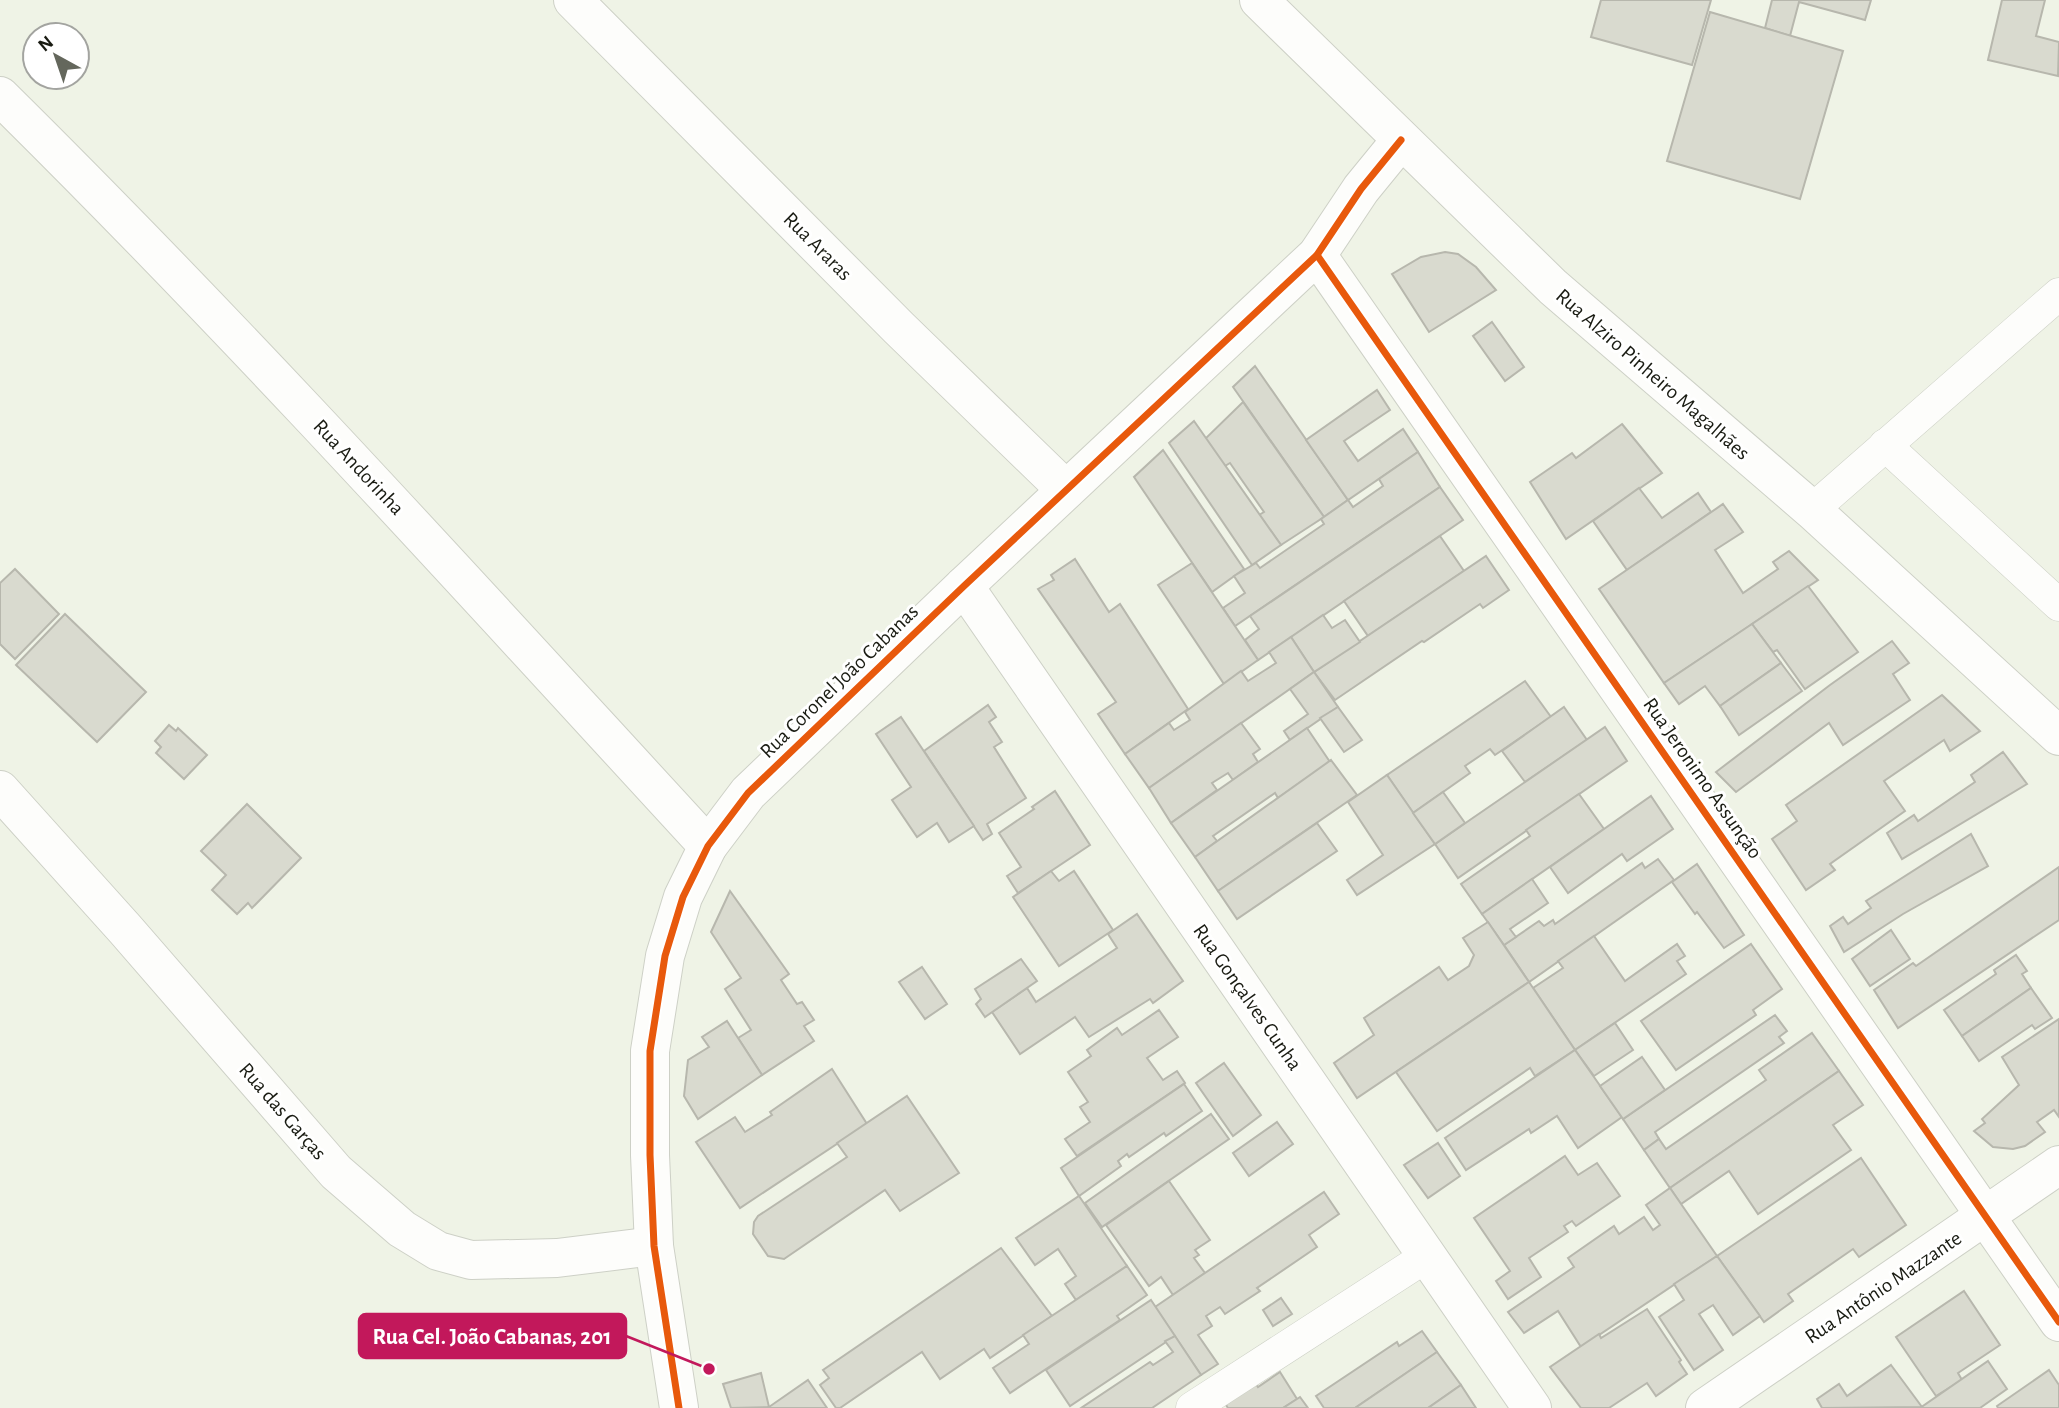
<svg xmlns="http://www.w3.org/2000/svg" width="2059" height="1408" font-family="'Alegreya Sans',sans-serif">
	<rect width="100%" height="100%" fill="#eff3e6"/>
	<!-- building -->
	<g fill="#d9dacf" stroke="#b7b7ad" stroke-width="2">
		<polygon points="1601,0 1711,0 1692,65 1591,37"/>
		<polygon points="1772,0 1871,0 1865,20 1799,2 1790,36 1765,28"/>
		<polygon points="2002,0 2045,0 2036,36 2059,42 2058,76 1988,60"/>
		<polygon points="1710,12 1843,51 1800,199 1667,161"/>
		<polygon points="1445,252 1458,254 1476,267 1496,290 1429,332 1392,274 1421,257"/>
		<polygon points="1492,322 1524,367 1505,381 1473,336"/>
		<polygon points="1255,366 1348,500 1324,517 1233,387"/>
		<polygon points="1377,390 1390,410 1344,441 1358,461 1403,429 1418,452 1348,500 1306,440"/>
		<polygon points="1243,402 1324,517 1281,545 1259,515 1264,512 1230,463 1225,466 1205,439"/>
		<polygon points="1194,421 1281,545 1252,565 1169,443"/>
		<polygon points="1622,424 1662,473 1566,539 1530,482 1572,453 1576,458"/>
		<polygon points="1163,450 1244,569 1212,592 1134,477"/>
		<polygon points="1418,452 1440,487 1235,626 1223,608 1245,593 1234,576 1256,563 1260,568 1324,524 1321,519 1348,500 1353,507 1383,486 1379,479"/>
		<polygon points="1440,487 1463,520 1258,660 1245,640 1259,629 1250,616"/>
		<polygon points="1639,488 1662,518 1698,493 1711,512 1627,570 1593,521"/>
		<polygon points="1723,504 1743,532 1715,550 1743,593 1778,569 1773,562 1789,551 1818,580 1664,683 1599,589"/>
		<polygon points="1440,536 1464,571 1368,636 1344,601"/>
		<polygon points="1486,556 1509,590 1483,608 1480,604 1424,642 1422,641 1335,700 1314,672"/>
		<polygon points="1075,559 1109,612 1120,604 1188,709 1125,754 1098,714 1116,702 1038,589 1054,580 1051,575"/>
		<polygon points="1192,563 1258,660 1224,684 1158,585"/>
		<polygon points="15,569 59,614 15,659 0,644 0,583"/>
		<polygon points="1808,586 1858,652 1805,689 1777,650 1773,652 1752,624"/>
		<polygon points="65,614 146,692 97,742 16,665"/>
		<polygon points="1323,615 1332,628 1345,620 1360,642 1314,672 1291,637"/>
		<polygon points="1752,624 1781,663 1720,706 1705,686 1679,704 1664,683"/>
		<polygon points="1291,637 1314,672 1149,788 1125,754 1169,723 1174,730 1190,720 1185,712 1241,671 1248,681 1276,663 1269,652"/>
		<polygon points="1892,641 1909,663 1893,674 1910,700 1843,745 1829,723 1736,792 1716,772 1830,685"/>
		<polygon points="1781,663 1802,691 1739,735 1720,706"/>
		<polygon points="1314,672 1338,707 1290,740 1284,731 1308,714 1290,689"/>
		<polygon points="1525,681 1551,717 1495,755 1490,749 1465,766 1470,773 1413,813 1387,775"/>
		<polygon points="1942,695 1980,731 1950,751 1944,740 1884,781 1905,811 1830,864 1835,870 1806,890 1772,839 1797,821 1786,805"/>
		<polygon points="988,705 996,717 989,722 1002,742 994,747 1026,798 987,824 992,834 983,840 924,751"/>
		<polygon points="1338,707 1362,740 1344,752 1320,718"/>
		<polygon points="1564,707 1587,740 1525,782 1502,751"/>
		<polygon points="901,717 974,826 949,842 937,823 917,837 892,800 911,787 876,734"/>
		<polygon points="1241,723 1260,749 1253,754 1258,762 1233,780 1228,773 1212,783 1217,790 1171,823 1149,788"/>
		<polygon points="169,725 176,731 178,728 207,755 184,779 156,753 161,747 155,741"/>
		<polygon points="1605,727 1627,761 1458,878 1435,844"/>
		<polygon points="1307,728 1330,762 1278,798 1275,793 1213,836 1217,841 1195,857 1171,823"/>
		<polygon points="2003,752 2027,784 1902,859 1887,833 1914,815 1918,821 1975,782 1971,775"/>
		<polygon points="1331,760 1357,795 1218,891 1195,857"/>
		<polygon points="1387,775 1435,844 1357,895 1347,880 1383,855 1348,802"/>
		<polygon points="1055,791 1090,845 1018,893 1007,876 1021,867 999,833 1034,809 1032,807"/>
		<polygon points="1443,792 1465,823 1435,844 1413,813"/>
		<polygon points="1579,794 1604,829 1482,914 1461,884 1530,836 1526,830"/>
		<polygon points="1651,796 1673,829 1627,861 1622,854 1568,893 1550,867"/>
		<polygon points="247,804 301,858 252,908 248,903 237,914 212,890 226,875 201,851"/>
		<polygon points="1317,823 1337,851 1237,919 1218,891"/>
		<polygon points="1971,834 1988,866 1903,914 1844,952 1830,926 1843,917 1848,924 1871,908 1866,901"/>
		<polygon points="1658,859 1674,880 1529,982 1504,945 1539,921 1544,926 1553,920 1555,924 1642,863 1645,868"/>
		<polygon points="1697,864 1744,935 1724,948 1697,912 1695,914 1672,882"/>
		<polygon points="2059,867 2059,920 1898,1028 1874,990 1913,963 1916,966"/>
		<polygon points="1051,871 1059,881 1074,871 1113,930 1059,966 1013,897"/>
		<polygon points="1532,879 1548,903 1510,929 1516,937 1504,945 1482,914"/>
		<polygon points="730,891 789,974 781,980 797,1004 802,1002 814,1020 804,1026 814,1041 762,1075 738,1038 751,1030 725,989 741,978 711,932"/>
		<polygon points="1137,914 1183,981 1153,1003 1150,999 1089,1037 1075,1017 1020,1054 992,1012 1027,988 1036,1002 1117,948 1108,934"/>
		<polygon points="1488,922 1529,982 1357,1098 1334,1063 1374,1035 1364,1018 1439,967 1448,980 1469,966 1474,955 1463,938"/>
		<polygon points="1891,930 1910,959 1870,986 1852,959"/>
		<polygon points="1594,936 1625,981 1677,944 1685,956 1677,961 1686,974 1575,1050 1533,988 1563,968 1558,961"/>
		<polygon points="1751,944 1782,989 1753,1010 1756,1015 1676,1070 1641,1021"/>
		<polygon points="2016,955 2027,971 2022,974 2031,988 1962,1036 1944,1010 1996,974 1994,970"/>
		<polygon points="1021,959 1037,981 985,1017 976,1004 981,999 975,989"/>
		<polygon points="922,967 947,1004 925,1019 899,982"/>
		<polygon points="1529,982 1575,1050 1535,1076 1530,1068 1437,1131 1396,1072"/>
		<polygon points="2031,988 2052,1018 2035,1029 2032,1025 1979,1061 1962,1036"/>
		<polygon points="1159,1010 1178,1037 1147,1058 1163,1080 1177,1071 1185,1083 1077,1156 1065,1139 1090,1122 1080,1107 1088,1102 1068,1072 1091,1056 1087,1050 1117,1028 1122,1035"/>
		<polygon points="1775,1015 1787,1031 1779,1037 1784,1043 1655,1132 1659,1139 1644,1150 1623,1119"/>
		<polygon points="2059,1019 2059,1117 2054,1110 2037,1122 2045,1132 2025,1146 2013,1149 1993,1147 1974,1131 1985,1123 1982,1119 2019,1085 2002,1057"/>
		<polygon points="727,1021 762,1075 698,1119 684,1096 688,1060 709,1047 702,1037"/>
		<polygon points="1615,1023 1633,1050 1594,1076 1575,1050"/>
		<polygon points="1812,1033 1839,1071 1670,1188 1644,1150 1659,1139 1666,1149 1766,1080 1759,1070"/>
		<polygon points="1575,1050 1622,1117 1578,1148 1557,1116 1531,1133 1529,1129 1466,1170 1445,1138"/>
		<polygon points="1642,1057 1665,1090 1623,1119 1600,1086"/>
		<polygon points="1224,1063 1261,1115 1233,1136 1196,1083"/>
		<polygon points="832,1069 867,1124 740,1208 696,1142 735,1117 745,1132 772,1115 770,1112"/>
		<polygon points="1839,1071 1863,1105 1833,1125 1851,1150 1758,1214 1729,1171 1681,1204 1670,1188"/>
		<polygon points="1184,1084 1202,1111 1166,1136 1164,1133 1129,1157 1127,1154 1118,1161 1121,1166 1079,1196 1061,1168"/>
		<polygon points="907,1096 959,1173 900,1211 885,1190 784,1259 768,1256 753,1234 754,1222 758,1216 847,1157 837,1143"/>
		<polygon points="1211,1114 1229,1139 1102,1227 1085,1203"/>
		<polygon points="1277,1122 1293,1144 1249,1176 1233,1153"/>
		<polygon points="1438,1143 1460,1176 1428,1198 1404,1165"/>
		<polygon points="1565,1156 1578,1175 1597,1163 1620,1196 1576,1226 1572,1221 1564,1226 1568,1232 1529,1258 1541,1277 1508,1299 1496,1281 1510,1271 1474,1218"/>
		<polygon points="1861,1158 1906,1225 1859,1257 1853,1249 1788,1294 1793,1301 1764,1322 1717,1256"/>
		<polygon points="1169,1181 1210,1240 1195,1250 1199,1255 1194,1258 1205,1273 1173,1295 1161,1277 1149,1286 1106,1225"/>
		<polygon points="1670,1188 1717,1256 1581,1347 1558,1311 1524,1333 1508,1312 1574,1267 1568,1258 1614,1226 1619,1234 1644,1217 1653,1230 1660,1225 1646,1205"/>
		<polygon points="1324,1192 1339,1214 1309,1235 1317,1247 1257,1288 1260,1291 1225,1314 1220,1307 1206,1316 1212,1326 1198,1335 1218,1364 1201,1375 1155,1307"/>
		<polygon points="1079,1196 1127,1266 1076,1300 1065,1284 1076,1276 1058,1249 1035,1265 1016,1238"/>
		<polygon points="1001,1248 1052,1316 990,1358 984,1349 940,1379 922,1352 840,1408 836,1408 820,1385 829,1378 823,1370"/>
		<polygon points="1717,1256 1760,1316 1733,1335 1713,1305 1699,1314 1723,1350 1694,1370 1659,1317 1684,1300 1674,1284"/>
		<polygon points="1127,1266 1147,1295 1117,1316 1120,1320 1010,1393 993,1368 1029,1344 1023,1335"/>
		<polygon points="1964,1291 2000,1345 1958,1373 1962,1380 1936,1396 1896,1337"/>
		<polygon points="1281,1298 1292,1314 1273,1326 1263,1310"/>
		<polygon points="1151,1300 1175,1336 1070,1406 1046,1370"/>
		<polygon points="1647,1309 1681,1360 1679,1362 1687,1374 1656,1396 1647,1383 1609,1408 1581,1408 1550,1367 1599,1334 1601,1338"/>
		<polygon points="1422,1331 1437,1352 1355,1408 1324,1408 1316,1396 1397,1342 1399,1346"/>
		<polygon points="1175,1336 1201,1375 1152,1408 1081,1408 1150,1362 1153,1365 1173,1352 1165,1341"/>
		<polygon points="1437,1352 1461,1385 1428,1408 1355,1408"/>
		<polygon points="1988,1361 2007,1389 1980,1408 1920,1408"/>
		<polygon points="1891,1365 1922,1407 1822,1408 1817,1399 1839,1384 1847,1396"/>
		<polygon points="2049,1370 2059,1385 2059,1408 1998,1408 1997,1406"/>
		<polygon points="1280,1372 1297,1399 1283,1408 1228,1408 1222,1399 1253,1379 1258,1387"/>
		<polygon points="761,1373 769,1407 731,1408 723,1384"/>
		<polygon points="808,1380 827,1408 767,1408 769,1407"/>
		<polygon points="1461,1385 1476,1408 1428,1408"/>
		<polygon points="1300,1397 1308,1408 1283,1408 1297,1399"/>
	</g>
	<g fill="none" stroke-linecap="round" stroke-linejoin="round">
		<defs>
			<g id="lane">
				<polyline points="1885,445 2059,605"/>
				<polyline points="1812,510 2059,294"/>
				<polyline points="1192,1408 1427,1256"/>
			</g>
			<g id="street">
				<polyline points="573,0 899,328 1066,490"/>
				<path d="M0 96C245 338 475 593 708 846"/>
				<polyline points="1317,255 2059,1322"/>
				<polyline points="964,586 1532,1408"/>
				<polyline points="0,790 125,929 336,1172 402,1229 438,1251 471,1260 557,1258 654,1246"/>
				<polyline points="679,1408 654,1246 650,1155 650,1051 665,956 683,897 708,846 748,793 964,586 1317,255 1361,189 1401,140"/>
				<polyline points="1705,1408 2059,1165"/>
			</g>
			<polyline id="secondary" points="1259,0 1553,287 1812,510 2059,736"/>
		</defs>
		<!-- lane casing -->
		<use href="#lane" stroke="#cdd0c6" stroke-width="33"/>
		<!-- street casing -->
		<use href="#street" stroke="#cdd0c6" stroke-width="40"/>
		<!-- secondary casing -->
		<use href="#secondary" stroke="#cdd0c6" stroke-width="40"/>
		<!-- lane -->
		<use href="#lane" stroke="#fdfdfb" stroke-width="32"/>
		<!-- street -->
		<use href="#street" stroke="#fdfdfb" stroke-width="38"/>
		<!-- secondary -->
		<use href="#secondary" stroke="#fdfdfb" stroke-width="38"/>
		<defs>
			<g id="cycleway">
				<polyline points="1317,255 2059,1322"/>
				<polyline points="679,1408 654,1246 650,1155 650,1051 665,956 683,897 708,846 748,793 964,586 1317,255 1361,189 1401,140"/>
			</g>
		</defs>
		<!-- cycleway casing -->
		<use href="#cycleway" stroke="#fff" stroke-width="11"/>
		<!-- cycleway -->
		<use href="#cycleway" stroke="#e8590c" stroke-width="7"/>
	</g>
	<g text-anchor="middle" stroke-width="6" stroke-linejoin="round" paint-order="stroke">
		<!-- street labels -->
		<g font-size="21" fill="#191b12" stroke="#fff">
			<text transform="translate(818 246) rotate(45)" y="7">Rua Araras</text>
			<text transform="translate(1653 374) rotate(41)" y="7">Rua Alziro Pinheiro Magalhães</text>
			<text transform="translate(359 467) rotate(47)" y="7">Rua Andorinha</text>
			<text transform="translate(839 681) rotate(-44)" y="7">Rua Coronel João Cabanas</text>
			<text transform="translate(1703 778) rotate(55)" y="7">Rua Jeronimo Assunção</text>
			<text transform="translate(1248 997) rotate(55)" y="7">Rua Gonçalves Cunha</text>
			<text transform="translate(283 1111) rotate(49)" y="7">Rua das Garças</text>
			<text transform="translate(1883 1287) rotate(-34)" y="7">Rua Antônio Mazzante</text>
		</g>
	</g>
	<!-- callouts -->
	<path fill="none" stroke="#c2185b" stroke-width="2.5" d="M709 1369L626 1336"/>
	<circle fill="#c2185b" stroke="#fff" stroke-width="2.5" cx="709" cy="1369" r="7"/>
	<rect fill="#c2185b" stroke="#c2185b" stroke-width="2.5" x="359" y="1314" width="267" height="44" rx="7"/>
	<g font-size="23" text-anchor="middle" font-weight="bold" fill="#fff">
		<text x="492" y="1344">Rua Cel. João Cabanas, 201</text>
	</g>
	<!-- north arrow -->
	<g transform="translate(56 56) rotate(320)"><circle r="33" fill="#ffffff" stroke="#a3a4a0" stroke-width="2"/>
	<path d="M0-5L12 26L0 18L-12 26Z" fill="#64675c"/>
	<text y="-10" font-size="19" font-weight="bold" text-anchor="middle" fill="#191b12">N</text>
	</g>
</svg>
